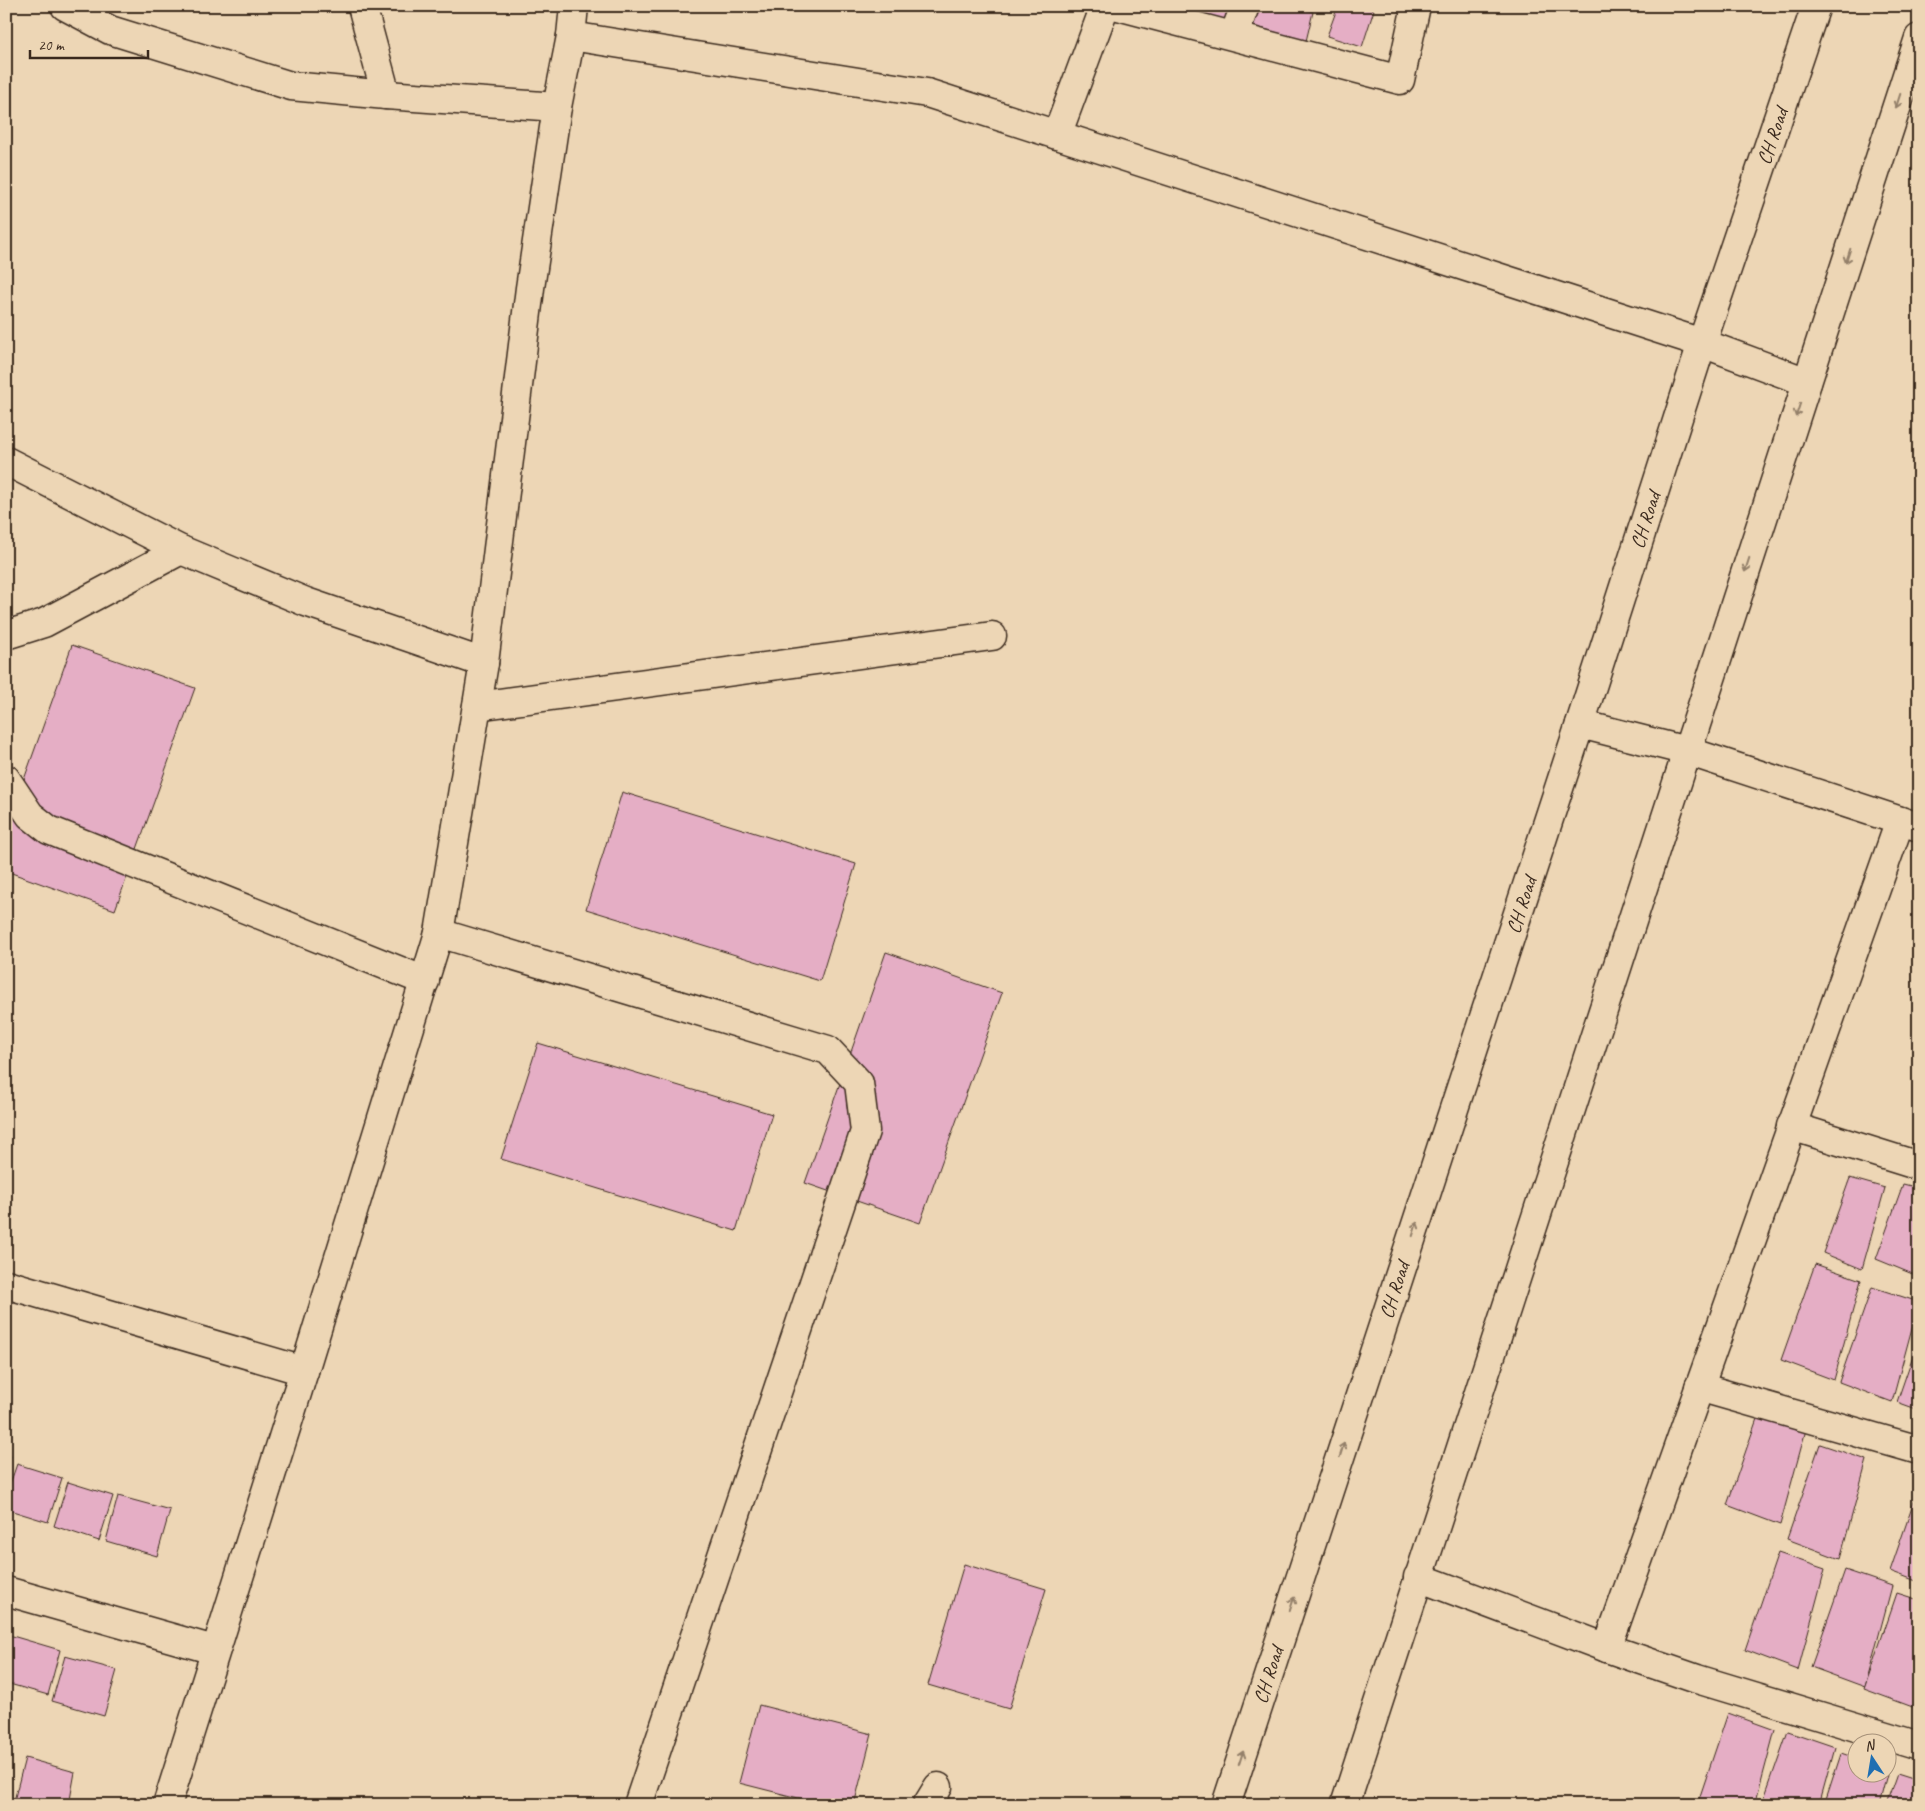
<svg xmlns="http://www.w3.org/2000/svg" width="1925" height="1811" font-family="Caveat,sans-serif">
	<rect width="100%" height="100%" fill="#edd6b5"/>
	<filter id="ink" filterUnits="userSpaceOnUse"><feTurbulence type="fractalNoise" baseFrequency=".02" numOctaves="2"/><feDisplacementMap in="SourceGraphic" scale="10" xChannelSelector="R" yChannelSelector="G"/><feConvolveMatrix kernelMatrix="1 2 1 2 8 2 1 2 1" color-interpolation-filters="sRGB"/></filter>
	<g filter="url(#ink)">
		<!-- building -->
		<g fill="#e5aec5" stroke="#3b2a1e">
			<polygon points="1187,6 1231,6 1227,22"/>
			<polygon points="1256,6 1295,6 1313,12 1306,41 1250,25"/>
			<polygon points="1338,6 1363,6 1374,10 1362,47 1327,36"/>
			<polygon points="72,645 195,688 115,910 6,871 6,830"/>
			<polygon points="622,792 856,864 820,981 586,909"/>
			<polygon points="886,952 1002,993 920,1223 805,1183"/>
			<polygon points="538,1043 772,1114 736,1231 501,1159"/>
			<polygon points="1850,1178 1885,1188 1862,1269 1823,1253"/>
			<polygon points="1903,1184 1919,1188 1919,1261 1915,1275 1876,1259"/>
			<polygon points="1815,1264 1861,1280 1834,1380 1781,1360"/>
			<polygon points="1872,1287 1919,1302 1892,1402 1839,1382"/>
			<polygon points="1919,1338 1919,1410 1897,1402"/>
			<polygon points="1760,1410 1807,1426 1780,1525 1727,1505"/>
			<polygon points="1820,1444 1867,1460 1840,1559 1787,1539"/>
			<polygon points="6,1454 11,1456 6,1471"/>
			<polygon points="17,1464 62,1478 48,1522 6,1509 6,1495"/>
			<polygon points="68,1482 113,1496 99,1541 54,1526"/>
			<polygon points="1919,1487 1919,1582 1890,1571"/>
			<polygon points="118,1496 170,1510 157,1556 106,1541"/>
			<polygon points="1778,1553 1825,1569 1798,1670 1745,1650"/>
			<polygon points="964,1564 1046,1589 1009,1709 928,1685"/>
			<polygon points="1845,1570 1892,1586 1865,1687 1811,1667"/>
			<polygon points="1897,1593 1919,1600 1918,1709 1864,1689"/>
			<polygon points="9,1635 60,1650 48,1695 6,1683 6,1644"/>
			<polygon points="65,1656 117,1670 104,1716 52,1701"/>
			<polygon points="759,1705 872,1734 854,1805 826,1805 739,1783"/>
			<polygon points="1728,1713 1775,1730 1755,1805 1697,1805"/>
			<polygon points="1788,1731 1835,1747 1819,1805 1762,1805"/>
			<polygon points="1841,1753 1858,1759 1858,1774 1887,1774 1879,1805 1824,1805"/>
			<polygon points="25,1758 75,1772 69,1805 24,1805 14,1801"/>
			<polygon points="1897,1774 1919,1781 1919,1805 1886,1805"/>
		</g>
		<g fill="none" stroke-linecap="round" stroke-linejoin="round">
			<defs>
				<g id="minor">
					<polyline points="65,6 110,30 291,86 386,95 557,107"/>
					<polyline points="362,6 386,95"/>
					<polyline points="1118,6 1400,80 1416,6"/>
					<polyline points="1234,35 1245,6"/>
					<polyline points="571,36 927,93 1702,343 1807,382"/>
					<polyline points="1057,135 1105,6"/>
					<polyline points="6,461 181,550 306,602 484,663"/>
					<polyline points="6,635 44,623 181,550"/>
					<polyline points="477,706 992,636"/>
					<polyline points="1580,724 1687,751 1919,827"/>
					<polyline points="6,779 30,815 49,830 425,981"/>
					<polyline points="439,933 828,1050 859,1083 865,1131 638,1805"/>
					<polyline points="1791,1126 1919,1166"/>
					<polyline points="6,1284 304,1371"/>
					<polyline points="1699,1387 1919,1450"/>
					<polyline points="1418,1577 1607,1648 1697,1679 1919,1746"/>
					<polyline points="6,1591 214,1650"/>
					<polyline points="1607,1648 1900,821"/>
					<polyline points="167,1805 304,1371 439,933 484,663 530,288 557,107 571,36 574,6"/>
					<polyline points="927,1805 938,1787"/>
					<polyline points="1226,1805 1580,724 1702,343 1816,6"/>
					<polyline points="1345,1805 1919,38"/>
				</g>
			</defs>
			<!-- minor casing -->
			<use href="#minor" stroke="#3b2a1e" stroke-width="31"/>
			<!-- minor -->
			<use href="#minor" stroke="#edd6b5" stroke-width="28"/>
		</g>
		<!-- one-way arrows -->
		<defs><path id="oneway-shaft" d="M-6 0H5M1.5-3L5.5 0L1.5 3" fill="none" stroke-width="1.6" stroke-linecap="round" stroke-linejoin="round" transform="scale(1.25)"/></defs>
		<g stroke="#94806a">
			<use href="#oneway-shaft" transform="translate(1898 101) rotate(108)"/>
			<use href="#oneway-shaft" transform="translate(1848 256) rotate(108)"/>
			<use href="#oneway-shaft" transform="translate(1798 410) rotate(108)"/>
			<use href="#oneway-shaft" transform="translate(1747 565) rotate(108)"/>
			<use href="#oneway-shaft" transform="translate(1415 1229) rotate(-72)"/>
			<use href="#oneway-shaft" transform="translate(1342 1450) rotate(-72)"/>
			<use href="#oneway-shaft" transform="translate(1292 1604) rotate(-72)"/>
			<use href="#oneway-shaft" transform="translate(1241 1758) rotate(-72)"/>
		</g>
	</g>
	<g text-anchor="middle" stroke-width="4" stroke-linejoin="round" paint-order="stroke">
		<!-- street labels -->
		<g font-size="20" fill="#3b2a1e" stroke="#edd6b5">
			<text transform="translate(1772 136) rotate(-71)" y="7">CH Road</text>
			<text transform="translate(1645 520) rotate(-72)" y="7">CH Road</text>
			<text transform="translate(1521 905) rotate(-72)" y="7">CH Road</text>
			<text transform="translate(1394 1290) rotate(-72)" y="7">CH Road</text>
			<text transform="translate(1268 1675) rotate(-72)" y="7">CH Road</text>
		</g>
	</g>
	<!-- margin -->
	<rect width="1925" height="1811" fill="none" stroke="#edd6b5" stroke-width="25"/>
	<rect x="12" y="12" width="1900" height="1786" fill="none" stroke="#3b2a1e" stroke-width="2" filter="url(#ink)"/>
	<!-- north arrow -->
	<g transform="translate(1872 1758) rotate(348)"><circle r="24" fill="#edd6b5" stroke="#a69179"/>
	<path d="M0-4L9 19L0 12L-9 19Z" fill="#1f6fb2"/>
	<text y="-8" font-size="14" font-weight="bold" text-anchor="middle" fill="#3b2a1e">N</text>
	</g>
	<!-- scale -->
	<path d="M30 50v8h118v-8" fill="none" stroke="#3b2a1e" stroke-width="2.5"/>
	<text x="38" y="50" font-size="15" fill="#3b2a1e" stroke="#edd6b5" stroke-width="4" paint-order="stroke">20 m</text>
</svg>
